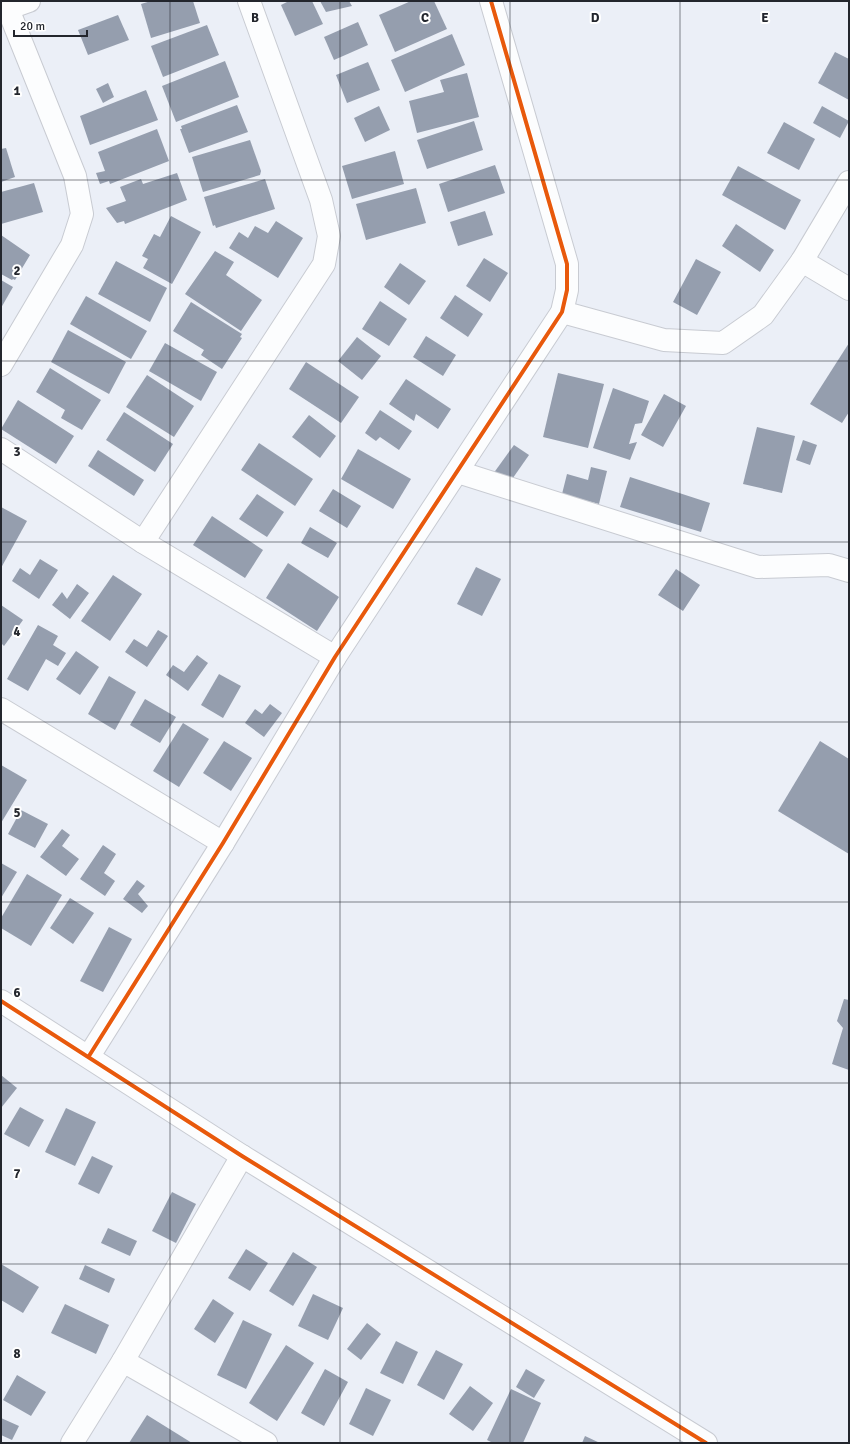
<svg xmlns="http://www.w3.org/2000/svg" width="850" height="1444" font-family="Signika,sans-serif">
	<rect width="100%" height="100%" fill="#ebeff7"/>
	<!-- building -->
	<g fill="#959eae">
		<polygon points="151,1 193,1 200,23 151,38 141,4"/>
		<polygon points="289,1 312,1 323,24 295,36 281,5"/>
		<polygon points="320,1 349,1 352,6 326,12"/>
		<polygon points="411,1 434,1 447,29 395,52 379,15"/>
		<polygon points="118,15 129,40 88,55 78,30"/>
		<polygon points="358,22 368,45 334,60 324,37"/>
		<polygon points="207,25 219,55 163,77 151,46"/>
		<polygon points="452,34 465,65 405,92 391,60"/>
		<polygon points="835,52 849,59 849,100 818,83"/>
		<polygon points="225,61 239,97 176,122 162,86"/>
		<polygon points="368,62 380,90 347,103 336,75"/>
		<polygon points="467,73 479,117 417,133 409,101 444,92 440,80"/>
		<polygon points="108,83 114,97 103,103 96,89"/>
		<polygon points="146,90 158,120 90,145 80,116"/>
		<polygon points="237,105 248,132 189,153 180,129 182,129 181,126"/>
		<polygon points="379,106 390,130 365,142 354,118"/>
		<polygon points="822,106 849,121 840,138 813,123"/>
		<polygon points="474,121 483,150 427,169 417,140"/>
		<polygon points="784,122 815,139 799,170 767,153"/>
		<polygon points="157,129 169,161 110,184 109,181 100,184 96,173 105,171 98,152"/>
		<polygon points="250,140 261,171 260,175 203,192 192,157"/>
		<polygon points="6,148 15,177 1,182 1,149"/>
		<polygon points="395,151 404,184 352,199 342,166"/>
		<polygon points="495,165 505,193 448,212 439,184"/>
		<polygon points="738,166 801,200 785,230 722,195"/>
		<polygon points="177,173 187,200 125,224 124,221 117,223 106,208 126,201 120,187 141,179 143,184"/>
		<polygon points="265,179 275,209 216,228 215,225 213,226 204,197"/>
		<polygon points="34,183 43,212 1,224 1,192"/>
		<polygon points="416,188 426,223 366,240 356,204"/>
		<polygon points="485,211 493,235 458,246 450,222"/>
		<polygon points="171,216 201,232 172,284 143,268 148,259 142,256 154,234 160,237"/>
		<polygon points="276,221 303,238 278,278 229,248 239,232 248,238 255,226 268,233"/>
		<polygon points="736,224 774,250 760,272 722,246"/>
		<polygon points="1,235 30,255 15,280 13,279 12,280 1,274"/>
		<polygon points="215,251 234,262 226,275 262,300 241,331 185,294"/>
		<polygon points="484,258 508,273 490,302 466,286"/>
		<polygon points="696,259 721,272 697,315 673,302"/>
		<polygon points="116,261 167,288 150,322 98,294"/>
		<polygon points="400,263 426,281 409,305 384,287"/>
		<polygon points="1,280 13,287 1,308"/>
		<polygon points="455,295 483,314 468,337 440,318"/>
		<polygon points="86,296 147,331 131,359 70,324"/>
		<polygon points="380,301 407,319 389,346 362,329"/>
		<polygon points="191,302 242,334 240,337 242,338 222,369 201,355 204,350 173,331"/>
		<polygon points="68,330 126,362 109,394 51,362"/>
		<polygon points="426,336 456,355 443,376 413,357"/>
		<polygon points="357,337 381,356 362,380 338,361"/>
		<polygon points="165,343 217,372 201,401 149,371"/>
		<polygon points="849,343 849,412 842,423 810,404"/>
		<polygon points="306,362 359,397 341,423 289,389"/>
		<polygon points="50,368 101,400 82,430 61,418 65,410 36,392"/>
		<polygon points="558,373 604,384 588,448 543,437"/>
		<polygon points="147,375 194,406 174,437 126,407"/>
		<polygon points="406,379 451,409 438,429 416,414 414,421 389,404"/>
		<polygon points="613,388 649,401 642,423 635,424 629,444 637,442 630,460 593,448"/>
		<polygon points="664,394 686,406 663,447 641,435"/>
		<polygon points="18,400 74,436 56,464 1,429"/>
		<polygon points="380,410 412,431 399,450 380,437 376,441 365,433"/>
		<polygon points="124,412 173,444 155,472 106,440"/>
		<polygon points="309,415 336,436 320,458 292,437"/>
		<polygon points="757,427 795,436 782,493 743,484"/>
		<polygon points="803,440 817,445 810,465 796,460"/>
		<polygon points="259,443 313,479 295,506 241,470"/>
		<polygon points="514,445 529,455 508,485 493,474"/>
		<polygon points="358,449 411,479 393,509 341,479"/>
		<polygon points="98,450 144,480 134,496 88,466"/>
		<polygon points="591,467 607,471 599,504 562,494 567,474 588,480"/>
		<polygon points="630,477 710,503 701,532 620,507"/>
		<polygon points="333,489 361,506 347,528 319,511"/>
		<polygon points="257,494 284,512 267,537 239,519"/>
		<polygon points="1,507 27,521 1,568"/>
		<polygon points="212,516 263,550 245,578 193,545"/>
		<polygon points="310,527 337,543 328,558 301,543"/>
		<polygon points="40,559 58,570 39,599 12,581 20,568 30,575"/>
		<polygon points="288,563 339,597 317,631 266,598"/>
		<polygon points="476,567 501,579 482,616 457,604"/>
		<polygon points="676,569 700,585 683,611 658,595"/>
		<polygon points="113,575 142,594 110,641 81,621"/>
		<polygon points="77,584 89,593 70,619 52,605 62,592 67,599"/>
		<polygon points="1,605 23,620 4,646 1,643"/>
		<polygon points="38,625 58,636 53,645 66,653 58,666 46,659 28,691 7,679"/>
		<polygon points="158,630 168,636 147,667 125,652 134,639 147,647"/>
		<polygon points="76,651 99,667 80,695 56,679"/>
		<polygon points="197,655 208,663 188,691 166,675 173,665 184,672"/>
		<polygon points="219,674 241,686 223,718 201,705"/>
		<polygon points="109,676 136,692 115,730 88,714"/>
		<polygon points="145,699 176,717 160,743 130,725"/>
		<polygon points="270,704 282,713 264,737 245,723 255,709 262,714"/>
		<polygon points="183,723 209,739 179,787 153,771"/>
		<polygon points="224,741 252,758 231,791 203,773"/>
		<polygon points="820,741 849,759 849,854 778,811"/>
		<polygon points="1,765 27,780 1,823"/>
		<polygon points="21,810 48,824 35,848 8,834"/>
		<polygon points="62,829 70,835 62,846 79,859 66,876 40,857"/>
		<polygon points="103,845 116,854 104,873 115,881 105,896 80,879"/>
		<polygon points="1,863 17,872 1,898"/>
		<polygon points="27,874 62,895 31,946 1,928 1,918"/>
		<polygon points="137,880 145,886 138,894 148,906 142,913 123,899"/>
		<polygon points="70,898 94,913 73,944 50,928"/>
		<polygon points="109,927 132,939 103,992 80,981"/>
		<polygon points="844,999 849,1000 849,1070 832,1064 843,1028 837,1021"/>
		<polygon points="1,1075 17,1088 1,1108"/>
		<polygon points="20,1107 44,1120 29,1147 4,1134"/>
		<polygon points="66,1108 96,1122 75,1166 45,1152"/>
		<polygon points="92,1156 113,1166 99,1194 78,1184"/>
		<polygon points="172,1192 196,1204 176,1243 152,1231"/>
		<polygon points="108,1228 137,1241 130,1256 101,1243"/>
		<polygon points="246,1249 268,1263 250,1291 228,1278"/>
		<polygon points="293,1252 317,1267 293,1306 269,1291"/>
		<polygon points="1,1264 39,1287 23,1313 1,1300"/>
		<polygon points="85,1265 115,1279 109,1293 79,1279"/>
		<polygon points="313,1294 343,1308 328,1340 298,1326"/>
		<polygon points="213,1299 234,1313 215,1343 194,1329"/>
		<polygon points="65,1304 109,1325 96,1354 51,1333"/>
		<polygon points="243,1320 272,1334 246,1389 217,1375"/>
		<polygon points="367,1323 381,1334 361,1360 347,1349"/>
		<polygon points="396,1341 418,1352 403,1384 380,1373"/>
		<polygon points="286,1345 314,1363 277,1421 249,1403"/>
		<polygon points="436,1350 463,1364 444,1400 417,1385"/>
		<polygon points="325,1369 348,1382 324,1426 301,1413"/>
		<polygon points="526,1369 545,1380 534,1398 516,1387"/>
		<polygon points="17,1375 46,1392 31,1416 3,1400"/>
		<polygon points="470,1386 493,1403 473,1431 449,1414"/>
		<polygon points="366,1388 391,1400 373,1436 349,1424"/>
		<polygon points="511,1389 541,1403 523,1443 493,1443 487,1440"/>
		<polygon points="147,1415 192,1443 129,1443"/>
		<polygon points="1,1418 19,1426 12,1440 1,1435"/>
		<polygon points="585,1436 600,1443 582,1443"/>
	</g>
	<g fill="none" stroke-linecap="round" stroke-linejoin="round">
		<defs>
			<g id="minor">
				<polyline points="1,11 29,1"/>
				<polyline points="802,261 849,289"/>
				<polyline points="562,312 664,340 723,343 763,315 802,261 849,182"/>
				<polyline points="1,365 72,245 82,214 75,176 8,9"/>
				<polyline points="1,449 143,542 335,657"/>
				<polyline points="458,472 758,567 829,565 849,571"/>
				<polyline points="143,542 324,264 329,236 321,200 249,1"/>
				<polyline points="1,709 223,843"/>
				<polyline points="1,1001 242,1156 706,1443"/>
				<polyline points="89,1056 223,843 335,657 562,312 567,290 567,264 491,1"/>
				<polyline points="123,1361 242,1156"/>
				<polyline points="72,1443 123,1361 266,1443"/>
			</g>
		</defs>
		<!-- minor casing -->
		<use href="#minor" stroke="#c8cbd2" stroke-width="24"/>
		<!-- minor -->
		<use href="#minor" stroke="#fcfdfe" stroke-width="22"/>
		<defs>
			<g id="cycleway">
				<polyline points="1,1001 242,1156 706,1443"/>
				<polyline points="89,1056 223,843 335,657 562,312 567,290 567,264 491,1"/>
			</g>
		</defs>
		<!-- cycleway casing -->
		<use href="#cycleway" stroke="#fff" stroke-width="6"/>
		<!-- cycleway -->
		<use href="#cycleway" stroke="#e8590c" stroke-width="4"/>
	</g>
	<!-- grid -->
	<path fill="none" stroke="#23262d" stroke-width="1" stroke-opacity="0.55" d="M170 1V1443M340 1V1443M510 1V1443M680 1V1443M1 180H849M1 361H849M1 542H849M1 722H849M1 902H849M1 1083H849M1 1264H849"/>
	<g font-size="13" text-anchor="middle" font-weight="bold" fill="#23262d" stroke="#fff" stroke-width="4" stroke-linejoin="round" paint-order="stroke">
		<text x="255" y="22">B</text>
		<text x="425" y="22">C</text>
		<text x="595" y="22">D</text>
		<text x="765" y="22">E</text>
		<text x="17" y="95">1</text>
		<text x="17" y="275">2</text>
		<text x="17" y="456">3</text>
		<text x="17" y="636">4</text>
		<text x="17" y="817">5</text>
		<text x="17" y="997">6</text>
		<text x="17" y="1178">7</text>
		<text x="17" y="1358">8</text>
	</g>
	<!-- border -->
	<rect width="850" height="1444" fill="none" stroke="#23262d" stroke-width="4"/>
	<!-- scale -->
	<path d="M14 30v6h73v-6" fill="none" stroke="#23262d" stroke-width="2"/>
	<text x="20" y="30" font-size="12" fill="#23262d" stroke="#ffffff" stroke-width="3" paint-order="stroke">20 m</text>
</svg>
